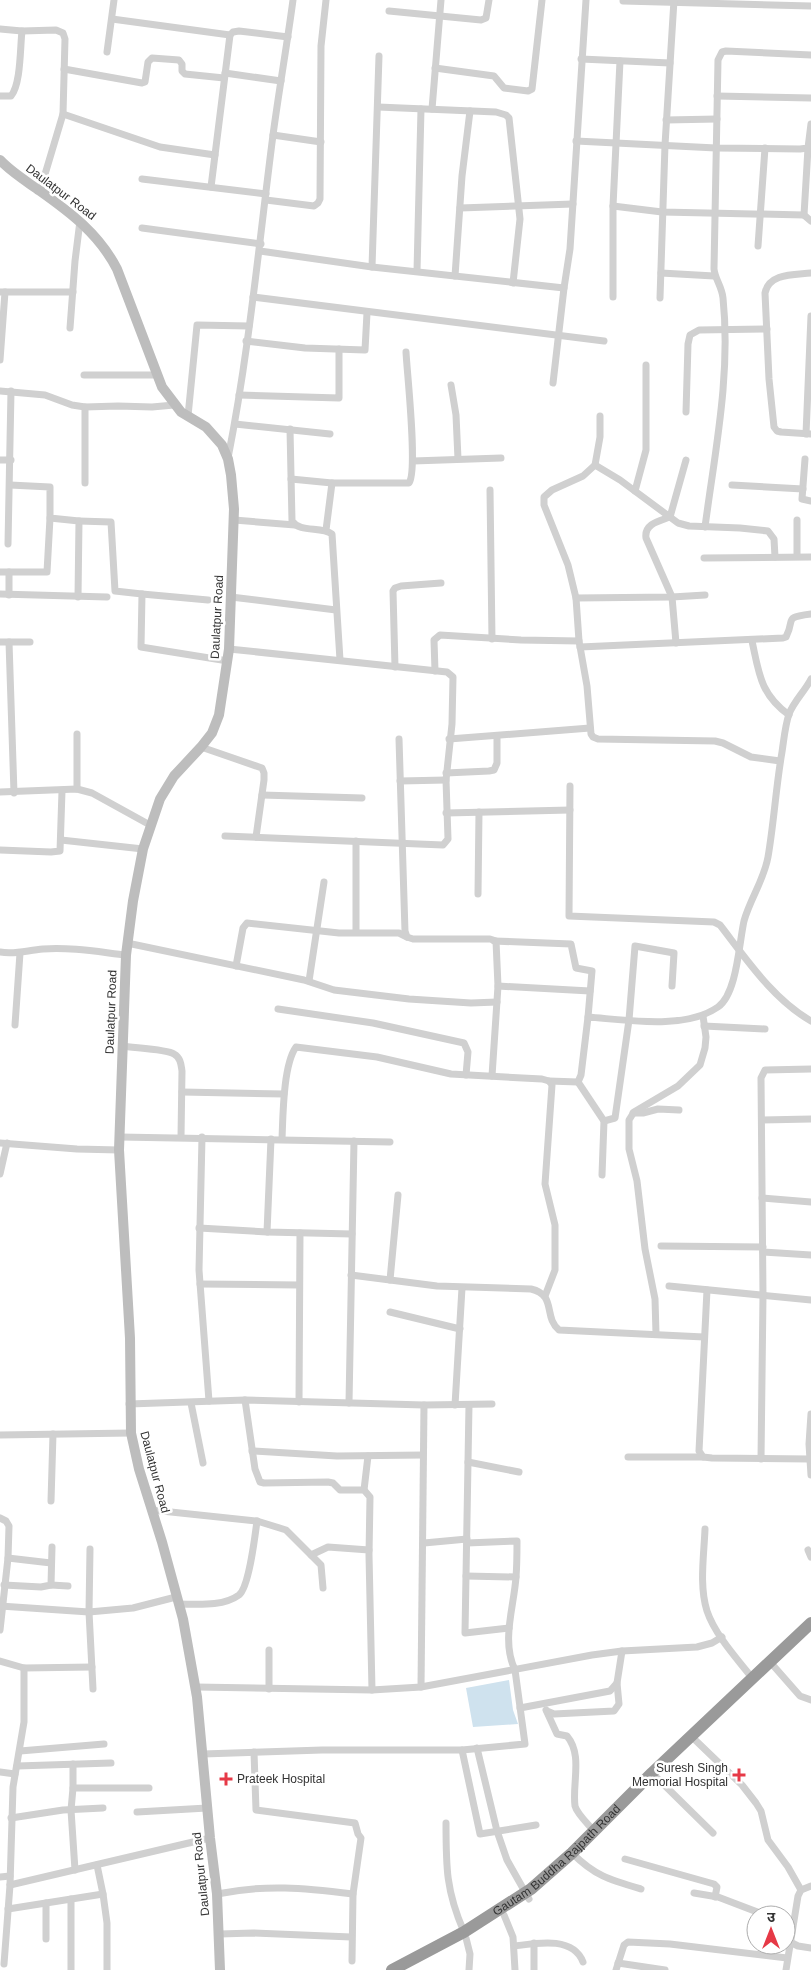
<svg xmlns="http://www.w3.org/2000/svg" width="811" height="1970" font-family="Arial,'Noto Sans Devanagari',sans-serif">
	<rect width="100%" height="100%" fill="#fff"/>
	<!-- water -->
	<polygon fill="#cfe2ee" points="509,1680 513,1710 518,1724 473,1727 466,1688"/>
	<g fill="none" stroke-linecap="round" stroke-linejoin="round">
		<!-- street -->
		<g stroke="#d0d0d0" stroke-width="7">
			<polyline points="623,1 811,6"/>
			<polyline points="389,11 481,20 486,18 489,0"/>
			<polyline points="112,19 230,35"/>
			<polyline points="0,29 22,31 56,30 63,33 65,39 63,114 40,191"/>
			<polyline points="107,52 114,0"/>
			<polyline points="581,59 670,63"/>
			<polyline points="435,68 494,76 504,88 528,91 532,89 542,0"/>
			<polyline points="64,69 142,83 145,82 148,62 152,58 179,60 182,64 182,71 185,74 224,78"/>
			<polyline points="225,73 281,81"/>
			<path d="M0 96H11C21 84 20 48 22 31"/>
			<polyline points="717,96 811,98"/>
			<polyline points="378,107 496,112 506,115 509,118 520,219 513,283"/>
			<polyline points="432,109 441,0"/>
			<polyline points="63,114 160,147 215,155"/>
			<polyline points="666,120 717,119"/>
			<polyline points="273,135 321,142"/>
			<polyline points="576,141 716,148 800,149 808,148 811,124"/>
			<polyline points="808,148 804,215 811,221"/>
			<polyline points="142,179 266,194"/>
			<polyline points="211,187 230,35 233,32 239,31 288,37"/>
			<polyline points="266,200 314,206 318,203 320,199 321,46 326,0"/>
			<polyline points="613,206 662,212 804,215"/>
			<polyline points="460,208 573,204"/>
			<polyline points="142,228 261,244"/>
			<polyline points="758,246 765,148"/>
			<polyline points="260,251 372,267 564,288"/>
			<polyline points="372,267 379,56"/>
			<polyline points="417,271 421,109"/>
			<polyline points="661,273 714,276"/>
			<path d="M811 273C794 275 769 273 765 293L769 379 774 427 777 431 781 432 811 434"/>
			<polyline points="455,276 462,176 470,111"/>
			<polyline points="0,292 73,292"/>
			<polyline points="253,297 604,341"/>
			<polyline points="613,297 613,206 620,61"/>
			<polyline points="660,298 665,145 674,0"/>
			<polyline points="70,328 75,261 80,221"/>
			<polyline points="246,341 305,348 365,350 367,313"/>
			<polyline points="0,360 5,292"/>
			<polyline points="84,375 156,375"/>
			<polyline points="553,383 564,288 570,249 586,0"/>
			<polyline points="451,385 456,415 458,459"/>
			<polyline points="0,391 45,395 72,405 85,407 118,406 152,407 174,405"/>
			<polyline points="239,395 339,398 339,349"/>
			<polyline points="686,412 688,344 690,335 699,330 767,329"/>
			<polyline points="188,416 197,325 249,326"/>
			<polyline points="600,416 600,437 595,465 583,476 552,490 544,497 544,505 568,565 576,598 579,641 587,686 591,734 593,737 598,739 715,741 723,743 751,757 780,761"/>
			<polyline points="235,424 330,434"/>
			<path d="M290 429 292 521C300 533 321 526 332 534L340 660"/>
			<polyline points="806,434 811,316"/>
			<path d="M228 458C249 352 259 243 273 135 279 90 287 45 293 0"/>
			<polyline points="805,459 802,499 811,501"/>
			<polyline points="0,460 11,460"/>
			<polyline points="413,461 501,458"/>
			<polyline points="595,465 620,480 678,523 689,526 740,528 768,531 774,539 775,557"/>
			<path d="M291 479 332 483H409C418 471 407 373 406 352"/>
			<polyline points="85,483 85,407"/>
			<polyline points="10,485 50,487 50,518 79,521 78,597"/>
			<polyline points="732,485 803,489"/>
			<polyline points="490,490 492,639"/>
			<polyline points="635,491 646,450 646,365"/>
			<polyline points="234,520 295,525"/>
			<polyline points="797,520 797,556"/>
			<polyline points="79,521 111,522 115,591 142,594 141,647 228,661"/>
			<path d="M705 527C715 451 731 375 723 298 722 287 715 279 714 269L718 60 722 52 726 51 811 55"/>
			<polyline points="326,530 332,483"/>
			<polyline points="8,544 11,391"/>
			<polyline points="704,558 811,557"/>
			<polyline points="0,572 47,572 50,518"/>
			<polyline points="0,594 107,597"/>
			<polyline points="142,594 208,600"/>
			<polyline points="9,595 9,572"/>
			<polyline points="231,597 336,610"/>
			<polyline points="576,598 672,597 705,595"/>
			<path d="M752 641C759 673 760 694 789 715"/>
			<polyline points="0,642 30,642"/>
			<polyline points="9,642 14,793"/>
			<path d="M676 643 672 597 646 538C644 524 659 521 670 517L686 460"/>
			<path d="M580 647 783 638 786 637C796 618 782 618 811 614"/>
			<polyline points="395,667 393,591 395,588 401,586 441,583"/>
			<polyline points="435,671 434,640 440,635 521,640 579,641"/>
			<polyline points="77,734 77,789"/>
			<polyline points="399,739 405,931 407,937 413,939 490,939 496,941 498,986 492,1076"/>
			<polyline points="449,739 590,728"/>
			<polyline points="201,747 262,768 264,773 264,780 256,837"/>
			<polyline points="446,773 489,771 494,770 497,763 497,736"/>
			<polyline points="400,781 446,780"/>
			<path d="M570 786 569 916 714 922 720 925C747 960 773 999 811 1021"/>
			<polyline points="0,792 77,789 92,793 150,825"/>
			<polyline points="262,795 362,798"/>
			<polyline points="446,813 570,810"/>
			<polyline points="225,836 443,845 448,839 446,780 452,724 453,677 447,672 229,649"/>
			<polyline points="61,840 143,849"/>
			<polyline points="0,850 51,852 60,851 62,791"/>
			<polyline points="478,894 479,812"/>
			<polyline points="356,932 356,841"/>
			<polyline points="494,941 571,944 576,968 592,971 588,1017"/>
			<polyline points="127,943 304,980 334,990 409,999 471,1003 497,1002"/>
			<path d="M0 952C15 955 28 950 43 949 71 947 99 952 126 955"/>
			<polyline points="236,966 243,928 247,923 339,933 399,933 407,937"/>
			<polyline points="309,981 324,882"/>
			<polyline points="498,986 590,991"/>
			<polyline points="278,1009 373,1023 464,1043 468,1052 466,1075"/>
			<polyline points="15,1025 20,953"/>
			<polyline points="704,1026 765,1029"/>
			<path d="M122 1046C133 1048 166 1049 174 1054 181 1058 181 1065 182 1071L181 1137"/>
			<path d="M549 1081 578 1082 581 1075 588 1017C627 1020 685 1030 718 1007 737 994 739 943 744 921 750 899 764 880 768 857 774 822 776 786 782 752 784 739 785 726 789 714 794 701 805 691 811 679"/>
			<polyline points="578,1082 604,1121 602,1175"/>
			<polyline points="182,1092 284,1094"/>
			<polyline points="633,1113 643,1113 658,1109 679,1110"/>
			<polyline points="762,1120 811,1119"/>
			<polyline points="604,1121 615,1118 629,1020 635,946 674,953 672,986"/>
			<polyline points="120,1137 390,1142"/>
			<polyline points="202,1137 199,1270 209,1401"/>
			<path d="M282 1139C283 1117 283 1065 296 1047L377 1057 451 1074 542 1079 549 1081 552 1085 545 1184 555 1225V1270L545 1296"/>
			<polyline points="0,1143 77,1149 119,1150"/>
			<polyline points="0,1174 7,1143"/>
			<polyline points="762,1198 811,1202"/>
			<polyline points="199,1228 267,1232 352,1234"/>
			<polyline points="267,1232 271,1139"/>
			<polyline points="661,1246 763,1247"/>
			<polyline points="763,1252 811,1255"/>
			<path d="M351 1275 437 1286 531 1289C557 1295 543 1317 559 1330L704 1337"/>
			<polyline points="390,1280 398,1195"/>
			<polyline points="200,1284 299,1285"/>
			<polyline points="669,1286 811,1300"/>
			<polyline points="707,1290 699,1451 703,1457 712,1458 809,1459"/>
			<polyline points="390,1312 460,1329"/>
			<polyline points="656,1334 655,1299 645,1249 637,1181 629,1149 629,1120 634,1112 678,1086 700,1065 705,1048 706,1037 703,1016"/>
			<polyline points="245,1400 255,1469 260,1482 264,1483 328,1482 333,1483 340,1490 364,1490 370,1497 369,1555 372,1690"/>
			<polyline points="299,1402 300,1233"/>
			<polyline points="191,1403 203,1463"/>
			<polyline points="349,1403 354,1141"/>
			<polyline points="129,1404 245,1400 424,1405 492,1404"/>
			<polyline points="455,1405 462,1288"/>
			<polyline points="469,1405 465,1633 509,1628"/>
			<polyline points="811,1414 809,1444 811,1475"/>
			<polyline points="0,1435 131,1433"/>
			<polyline points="252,1451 337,1456 423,1455"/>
			<polyline points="628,1457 703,1457"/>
			<polyline points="761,1459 763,1295 761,1078 765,1070 811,1069"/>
			<polyline points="468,1462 519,1472"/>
			<polyline points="364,1490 368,1456"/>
			<polyline points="51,1501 53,1434"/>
			<polyline points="152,1510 257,1521 286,1530 321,1565 323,1588"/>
			<polyline points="0,1518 6,1521 9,1526 8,1558 0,1630"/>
			<path d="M705 1529C704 1555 699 1586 707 1611 715 1635 738 1660 753 1679"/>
			<polyline points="424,1543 467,1539"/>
			<polyline points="90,1549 89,1612 93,1689"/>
			<polyline points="808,1550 811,1557"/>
			<polyline points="311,1555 328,1547 369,1550"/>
			<polyline points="8,1558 51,1563"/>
			<polyline points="466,1576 516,1577"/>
			<polyline points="4,1585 41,1587 51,1585 52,1547"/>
			<polyline points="51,1585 68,1586"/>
			<path d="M178 1604C196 1604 223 1607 239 1595 249 1587 255 1536 257 1521"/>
			<polyline points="0,1606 89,1612 133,1608 176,1597"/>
			<polyline points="269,1650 269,1689"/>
			<polyline points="0,1661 24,1668 92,1667"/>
			<polyline points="771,1663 800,1696 811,1700"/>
			<polyline points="196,1687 372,1690 421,1687 592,1655 622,1651 697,1647 712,1643 722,1637"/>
			<polyline points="421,1687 424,1405"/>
			<polyline points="520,1708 610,1691 617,1683 622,1651"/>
			<path d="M546 1710 557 1734 567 1736C583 1755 572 1783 575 1806 577 1814 589 1825 594 1831"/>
			<polyline points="547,1711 554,1714 614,1711 619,1704 617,1683"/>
			<polyline points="691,1736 742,1785 756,1803 761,1811 768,1840 788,1867 801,1890"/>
			<polyline points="477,1748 497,1831 507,1860 529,1899"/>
			<polyline points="462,1750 480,1834 536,1825"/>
			<polyline points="20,1751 104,1744"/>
			<polyline points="254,1752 256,1810 355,1823 358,1834 361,1838 353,1894 352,1961"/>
			<path d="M203 1754 322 1750H462L525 1744 515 1670C501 1641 514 1607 516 1577 517 1565 517 1553 517 1541L467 1543"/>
			<polyline points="73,1764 73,1788 71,1810 75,1870"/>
			<polyline points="17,1766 111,1763"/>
			<polyline points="0,1772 15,1774"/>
			<polyline points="652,1773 713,1833"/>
			<polyline points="73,1788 149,1788"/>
			<polyline points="137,1812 207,1808"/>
			<polyline points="11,1818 63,1810 103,1808"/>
			<path d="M446 1823C446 1867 446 1891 464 1932"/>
			<path d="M572 1853C595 1876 610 1880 641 1889"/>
			<polyline points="625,1859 714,1884 717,1887 715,1897"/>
			<polyline points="97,1865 103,1894 107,1923 107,1970"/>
			<polyline points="0,1877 10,1876"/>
			<polyline points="10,1885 210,1838"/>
			<polyline points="694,1893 718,1897 765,1915"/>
			<path d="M217 1894C266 1884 304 1888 353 1894"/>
			<polyline points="71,1899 71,1970"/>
			<polyline points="46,1903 46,1939"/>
			<polyline points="8,1909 103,1894"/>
			<polyline points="504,1915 513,1937 515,1970"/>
			<polyline points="220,1934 253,1933 351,1937"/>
			<polyline points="466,1938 470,1954 469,1970"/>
			<polyline points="788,1941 798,1946 811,1948"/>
			<polyline points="534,1943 534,1970"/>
			<path d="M515 1946C537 1943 573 1936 583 1962"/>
			<polyline points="618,1963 665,1970"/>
			<polyline points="4,1964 10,1885 13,1787 24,1722 24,1668"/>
			<polyline points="616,1970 624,1945 628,1942 670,1944 787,1958"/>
			<polyline points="786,1970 798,1896 801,1890 811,1886"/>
		</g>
		<!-- secondary -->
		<path stroke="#bdbdbd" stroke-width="10" d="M0 160C11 172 26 181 40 191 71 213 99 234 117 269L162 387 181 412 206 427 222 445 228 459 231 475 234 509 229 649 219 715 212 733 201 747 174 776 160 799 143 849 133 901 126 955 119 1150 130 1338 131 1433 139 1469 162 1542 183 1619 197 1697 210 1838 217 1894 220 1970"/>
		<!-- highway -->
		<path stroke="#9a9a9a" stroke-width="12" id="s1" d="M392 1970 464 1932 531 1889 572 1853 652 1773 811 1623"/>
	</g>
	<!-- markers -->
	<g fill="#e63946" stroke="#fff" stroke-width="2">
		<path d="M736.5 1767.5h5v5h5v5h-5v5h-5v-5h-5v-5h5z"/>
		<path d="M223.5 1771.5h5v5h5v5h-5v5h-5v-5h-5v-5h5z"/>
	</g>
	<g text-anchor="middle" stroke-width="5" stroke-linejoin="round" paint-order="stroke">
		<!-- street labels -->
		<g font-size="12" fill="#333" stroke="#fff">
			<text transform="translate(61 192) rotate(37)" y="4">Daulatpur Road</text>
			<text transform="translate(217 617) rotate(-87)" y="4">Daulatpur Road</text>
			<text transform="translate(111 1012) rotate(-88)" y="4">Daulatpur Road</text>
			<text transform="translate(155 1472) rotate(75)" y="4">Daulatpur Road</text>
			<text dy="4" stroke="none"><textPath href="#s1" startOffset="199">Gautam Buddha Rajpath Road</textPath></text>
			<text transform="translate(201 1874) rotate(-96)" y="4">Daulatpur Road</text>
		</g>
		<!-- poi labels -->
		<g font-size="12" fill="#333" stroke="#fff" text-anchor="end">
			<text x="728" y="1772">Suresh Singh<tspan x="728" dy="14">Memorial Hospital</tspan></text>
			<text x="237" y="1783" text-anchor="start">Prateek Hospital</text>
		</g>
	</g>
	<!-- north arrow -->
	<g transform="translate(771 1930)"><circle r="24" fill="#ffffff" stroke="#adadad"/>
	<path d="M0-4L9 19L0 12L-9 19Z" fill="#e63946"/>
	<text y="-8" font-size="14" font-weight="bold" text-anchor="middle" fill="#333333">उ</text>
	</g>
</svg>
